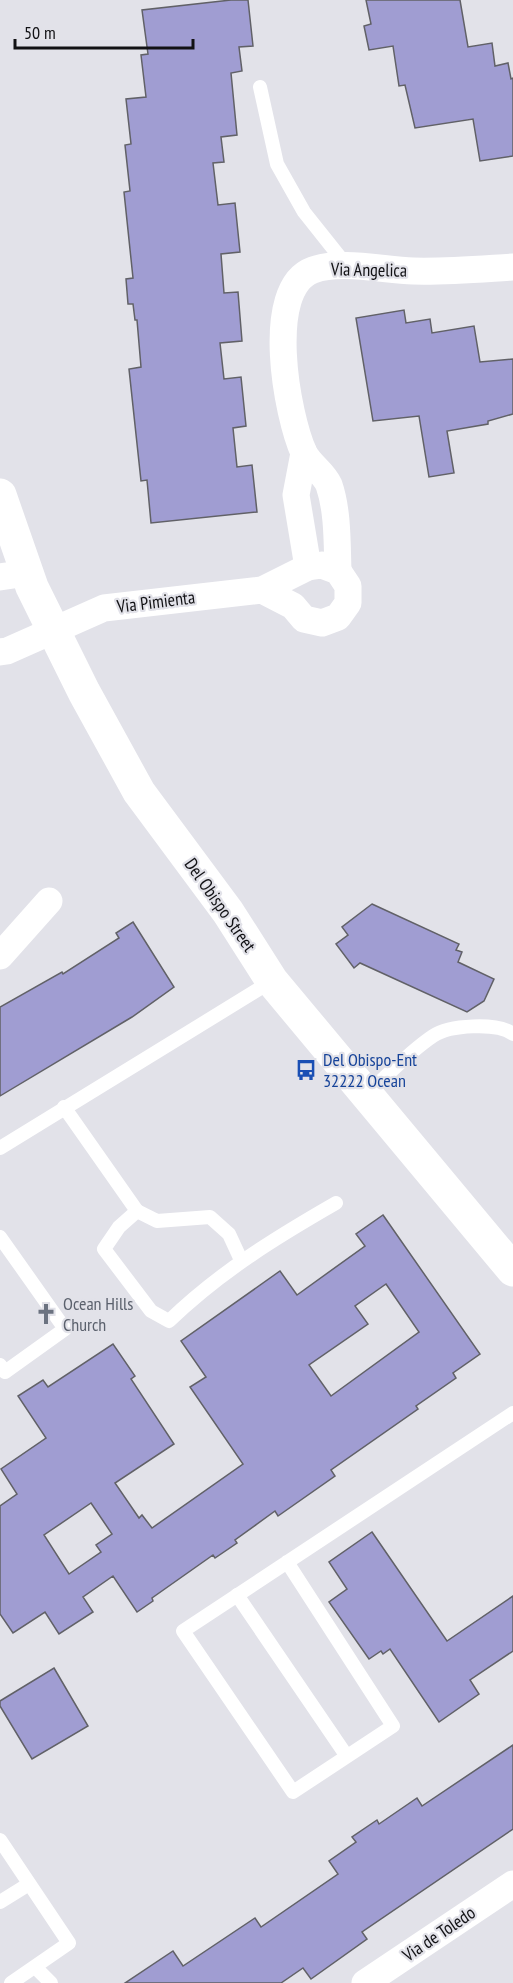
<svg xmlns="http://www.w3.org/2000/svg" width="513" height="1983" font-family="'PT Sans Narrow',sans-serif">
	<rect width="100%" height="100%" fill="#e2e2e9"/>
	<!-- building -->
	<g fill="#a09dd2" stroke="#616167" stroke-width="1.5" fill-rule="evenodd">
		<polygon points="231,0 248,0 253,46 239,47 242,71 231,73 237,135 221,137 224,162 213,163 218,205 235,203 240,252 221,254 224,293 238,292 242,341 220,343 224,379 241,377 246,426 233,428 237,467 252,465 257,512 151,523 147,480 141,481 129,369 141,367 137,320 135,320 133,304 128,304 126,279 133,278 124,192 130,191 125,145 131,144 126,99 146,97 141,55 148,54 142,10"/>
		<polygon points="366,0 460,0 468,47 492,43 495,66 508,63 511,79 513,78 513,156 480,161 473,119 415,128 405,85 399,86 393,46 369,50 364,26 371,24"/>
		<polygon points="404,310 406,323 430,319 432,333 474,326 480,362 513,359 513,414 488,421 488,424 447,431 454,473 429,477 419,416 373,421 356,318"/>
		<polygon points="372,904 459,944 456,950 462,952 458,962 494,979 484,1001 467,1012 360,963 354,968 336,944 348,935 342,927"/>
		<polygon points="133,922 174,987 132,1017 0,1096 0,1007 62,972 63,974 119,938 116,933"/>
		<path d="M383 1215 480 1354 453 1373 456 1378 416 1406 418 1409 331 1470 335 1476 278 1516 275 1511 235 1540 237 1543 215 1558 213 1555 152 1598 153 1601 137 1612 113 1576 83 1597 93 1612 59 1634 45 1612 13 1633 0 1614V1506L17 1494 1 1469 46 1438 18 1396 43 1380 48 1387 113 1344 135 1376 131 1379 174 1444 115 1483 139 1518 142 1515 152 1528 243 1464 190 1387 206 1377 181 1341 280 1271 297 1295 365 1246 356 1234ZM386 1284 419 1332 331 1396 309 1365 368 1324 355 1306ZM91 1503 112 1534 96 1545 101 1552 69 1574 44 1535Z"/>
		<polygon points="372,1532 447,1641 513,1596 513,1651 470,1680 479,1694 439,1722 390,1649 383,1654 381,1651 369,1659 329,1602 347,1589 329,1562"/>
		<polygon points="54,1668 88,1726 32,1759 0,1706 0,1701"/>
		<polygon points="513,1745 513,1829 362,1932 367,1939 311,1979 303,1968 281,1983 125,1983 173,1951 183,1966 255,1918 261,1927 338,1874 329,1861 356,1842 352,1837 377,1820 379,1824 417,1798 422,1806"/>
	</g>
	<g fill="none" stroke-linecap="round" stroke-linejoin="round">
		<!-- service -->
		<g stroke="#fff" stroke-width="14">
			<polyline points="260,87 277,164 304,212 347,266"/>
			<path d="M367 1094C388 1075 409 1052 433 1036 449 1025 497 1022 513 1034"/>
			<path d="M64 1107 137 1211 119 1227 104 1249 151 1311 169 1321C220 1272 275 1238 336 1203"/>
			<polyline points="0,1148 272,981"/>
			<polyline points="137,1211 157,1221 210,1217 229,1234 241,1260"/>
			<polyline points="0,1237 65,1329 5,1372 0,1365"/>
			<path d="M287 1562 393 1726 293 1792 183 1631C293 1559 403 1486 513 1413"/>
			<polyline points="237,1595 346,1755"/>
			<polyline points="0,1840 69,1943 11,1983"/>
			<polyline points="0,1902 29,1884"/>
			<polyline points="35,1967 51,1983"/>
		</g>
		<!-- minor -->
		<g stroke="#fff" stroke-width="27">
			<polyline points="304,453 296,495 308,567"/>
			<path d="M338 571C337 544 338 511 329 485 324 473 310 465 304 453 287 416 263 288 313 270 340 260 383 270 413 271 446 272 480 269 513 267"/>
			<polyline points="0,577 27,573"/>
			<polyline points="0,652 7,651 104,608 262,590 308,567 322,565 338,571 348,586 348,603 338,617 322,623 304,619 293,606 262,590"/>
			<polyline points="0,956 49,901"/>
			<polyline points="365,1983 513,1884"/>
		</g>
		<!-- primary -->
		<polyline stroke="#fff" stroke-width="33" points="0,495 32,587 84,692 139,792 228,912 272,981 513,1270"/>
	</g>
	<!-- icons -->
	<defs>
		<symbol id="bus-bare" viewBox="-9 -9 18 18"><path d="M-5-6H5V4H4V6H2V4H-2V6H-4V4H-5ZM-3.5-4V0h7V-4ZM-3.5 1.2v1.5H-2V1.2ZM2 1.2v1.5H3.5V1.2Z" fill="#1a4fb4" stroke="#e2e2e9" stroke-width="2.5" paint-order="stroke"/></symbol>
		<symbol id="church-bare" viewBox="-9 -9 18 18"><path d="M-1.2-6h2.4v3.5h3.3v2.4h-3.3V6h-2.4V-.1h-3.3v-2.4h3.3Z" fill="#6b7280" stroke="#e2e2e9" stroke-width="2.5" paint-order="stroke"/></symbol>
	</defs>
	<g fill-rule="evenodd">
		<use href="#bus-bare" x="291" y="1055" width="30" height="30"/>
		<use href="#church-bare" x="31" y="1299" width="30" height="30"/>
	</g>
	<g text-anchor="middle" stroke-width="4.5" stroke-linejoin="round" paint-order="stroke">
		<!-- street labels -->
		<g font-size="18" fill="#121215" stroke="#e2e2e9">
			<text transform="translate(369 270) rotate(1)" y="6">Via Angelica</text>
			<text transform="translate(156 602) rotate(-7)" y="6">Via Pimienta</text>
			<text transform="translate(220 905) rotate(55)" y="6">Del Obispo Street</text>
			<text transform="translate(439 1934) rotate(-34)" y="6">Via de Toledo</text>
		</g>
		<!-- transit labels -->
		<g font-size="18" fill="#164399" stroke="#e2e2e9" text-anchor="start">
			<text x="323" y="1066">Del Obispo-Ent<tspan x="323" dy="21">32222 Ocean</tspan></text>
		</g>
		<!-- worship labels -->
		<g font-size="18" fill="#5b616d" stroke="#e2e2e9" text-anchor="start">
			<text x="63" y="1310">Ocean Hills<tspan x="63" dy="21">Church</tspan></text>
		</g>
	</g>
	<!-- scale -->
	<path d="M15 39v9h178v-9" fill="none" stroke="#121215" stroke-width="3"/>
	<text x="24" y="39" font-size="18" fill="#121215" stroke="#e2e2e9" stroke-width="4.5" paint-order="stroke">50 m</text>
</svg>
